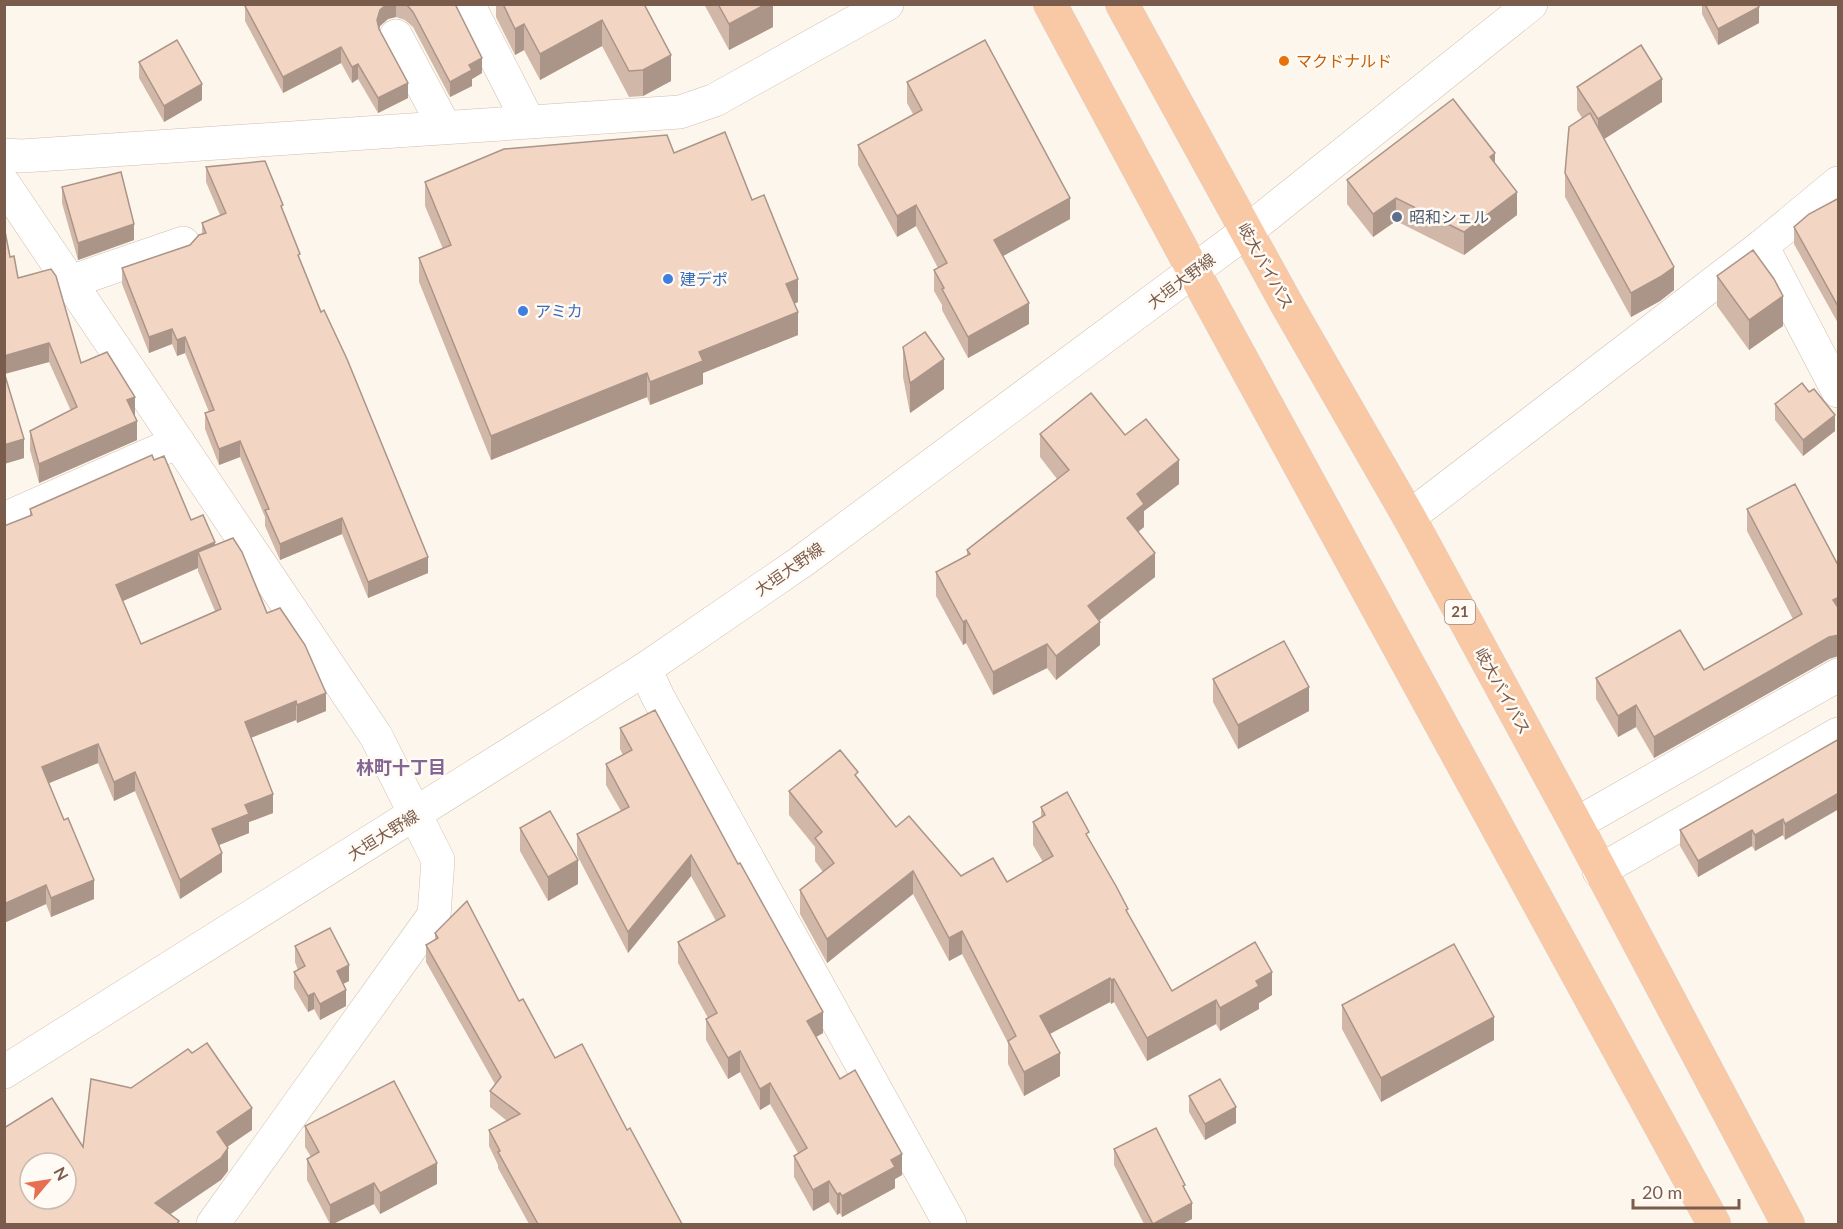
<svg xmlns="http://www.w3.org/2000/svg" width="1843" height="1229" font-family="Lato,'Noto Sans JP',sans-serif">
	<rect width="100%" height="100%" fill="#fdf6ec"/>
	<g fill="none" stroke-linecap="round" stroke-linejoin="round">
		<defs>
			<g id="minor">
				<polyline points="468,4 528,121"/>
				<polyline points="396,36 444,126"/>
				<polyline points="4,155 22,156 680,112 715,100 887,4"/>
				<polyline points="4,184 376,736 438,860 434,915 213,1224"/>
				<polyline points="1762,246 1838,391"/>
				<polyline points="70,282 183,243"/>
				<polyline points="1409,517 1762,246 1838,183"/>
				<polyline points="4,519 178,442"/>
				<polyline points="645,669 658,697 950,1224"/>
				<polyline points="1576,824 1838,675"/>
				<polyline points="1599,871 1838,734"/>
			</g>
			<polyline id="secondary" points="4,1072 645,669 801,562 1247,231 1531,4"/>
			<g id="trunk">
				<polyline points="1050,4 1194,272 1714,1224"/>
				<polyline points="1122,4 1286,303 1409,517 1576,824 1788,1224"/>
			</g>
		</defs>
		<!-- minor casing -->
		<use href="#minor" stroke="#d1beb0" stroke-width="34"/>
		<!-- secondary casing -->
		<use href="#secondary" stroke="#d6c0b0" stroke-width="34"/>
		<!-- trunk casing -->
		<use href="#trunk" stroke="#dad1cd" stroke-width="34"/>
		<!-- minor -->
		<use href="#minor" stroke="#fff" stroke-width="33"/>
		<!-- secondary -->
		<use href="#secondary" stroke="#fff" stroke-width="33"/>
		<!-- trunk -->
		<use href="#trunk" stroke="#f9c8a4" stroke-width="33"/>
	</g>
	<!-- wall -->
	<g fill="#d1b7a8" fill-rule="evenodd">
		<polygon points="248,4 455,4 482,73 472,79 472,86 450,97 413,27 405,20 396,17 388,19 380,26 379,29 408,98 378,113 358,79 352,83 341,63 283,93 245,21 245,6"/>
		<polygon points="496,4 644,4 671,81 643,96 629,97 602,46 540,80 524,50 515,55 496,17"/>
		<polygon points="704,4 773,4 773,27 729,50"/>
		<polygon points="1702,4 1758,4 1759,23 1718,45 1702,14"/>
		<polygon points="139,62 202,100 164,122 139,78"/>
		<polygon points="907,82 1070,219 1003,256 1029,324 968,358 942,310 942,305 934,291 934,270 938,268 916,226 897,237 858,165 858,145 913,114 907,103"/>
		<polygon points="1577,87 1662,102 1604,139 1674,290 1660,301 1631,317 1565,197 1565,173 1582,118 1577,110"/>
		<polygon points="674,153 752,200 798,302 794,304 798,335 703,373 703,384 650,405 647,397 491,460 419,282 419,258 443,249 425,206 425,182"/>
		<polygon points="1495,164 1517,215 1464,255 1396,221 1373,237 1347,204 1347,180"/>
		<polygon points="206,167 283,213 300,261 428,573 368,598 342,534 280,560 265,526 265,517 240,457 219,465 205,429 205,413 209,412 185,353 177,356 172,344 149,353 122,284 122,268 190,245 202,235 202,223 220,215 206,182"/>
		<polygon points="62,187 134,240 78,260 62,203"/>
		<polygon points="1839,198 1839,325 1794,244 1794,227"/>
		<polygon points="4,226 10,257 18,278 81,363 135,415 134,416 137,440 39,483 30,450 30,431 71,411 49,362 5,374 24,458 4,464"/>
		<polygon points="1717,276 1783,326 1749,350 1717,306"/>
		<polygon points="903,347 944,389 910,413 903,377"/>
		<polygon points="1775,404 1835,431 1803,456 1775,420"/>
		<polygon points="1040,434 1125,435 1179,484 1144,511 1144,527 1138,532 1155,577 1099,621 1100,645 1056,680 1047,668 993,695 966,643 963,645 936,596 936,572 967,556 967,550 1057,479 1040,457"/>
		<path d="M154 460 191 520 215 546 267 613 326 711 297 723 296 720 251 738 273 813 249 822V833L219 845 222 872 180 899 135 791 114 801 98 763 49 783 94 899 51 917 46 904 4 923V526L30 516V509ZM198 568V571L215 611 141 644 123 601Z"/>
		<polygon points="1747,509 1829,659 1654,758 1636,727 1618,737 1596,699 1596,678 1704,670 1793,619 1747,531"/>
		<polygon points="1213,679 1309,711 1238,749 1213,702"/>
		<polygon points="620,728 823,1033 816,1037 840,1079 902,1175 895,1179 895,1188 842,1217 840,1213 837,1215 829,1202 813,1211 794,1177 794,1156 798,1153 770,1104 760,1110 740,1072 728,1079 706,1040 706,1019 708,1018 678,963 678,942 716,921 691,876 628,953 577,855 577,834 621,811 606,785 606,764 623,755 620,749"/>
		<polygon points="1839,739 1785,840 1783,835 1755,851 1752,846 1698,877 1680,846 1680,830"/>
		<polygon points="858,778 896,827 961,876 1007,882 1043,862 1033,845 1033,822 1041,817 1041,807 1089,840 1128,914 1172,991 1272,995 1259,1003 1259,1009 1220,1031 1216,1024 1147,1061 1114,1002 1111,1004 1110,1002 1050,1034 1060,1076 1024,1096 1008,1064 1008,1043 962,954 949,961 913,894 827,963 800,914 800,890 823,872 815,861 815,847 789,815 789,791"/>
		<polygon points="520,828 578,884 548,901 520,851"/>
		<polygon points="435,933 519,1001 555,1058 627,1130 682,1224 529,1224 498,1168 498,1165 489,1146 489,1130 507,1121 490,1107 490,1091 495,1084 426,962 426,945 435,940"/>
		<polygon points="295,946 349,981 343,984 346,1006 320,1020 314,1009 308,1012 294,988 294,972 298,970 295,962"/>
		<polygon points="1342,1005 1494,1040 1381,1102 1342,1029"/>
		<polygon points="1189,1096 1236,1123 1205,1140 1189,1112"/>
		<polygon points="305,1126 437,1184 380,1214 374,1204 333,1224 330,1224 307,1180 307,1159 311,1157 305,1147"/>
		<polygon points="1114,1149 1185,1190 1192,1219 1182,1224 1144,1224 1114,1165"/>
	</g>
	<!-- shaded-wall -->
	<g fill="#aa9588">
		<polygon points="387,4 396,4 396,17 388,19 380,26 377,36 377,20 380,10"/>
		<polygon points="766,4 773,4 773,27 729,50 729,24"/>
		<polygon points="1759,7 1759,23 1718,45 1718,29"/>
		<polygon points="602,20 602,46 540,80 540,54"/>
		<polygon points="524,24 524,50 515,55 515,29"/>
		<polygon points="341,47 341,63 283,93 283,77"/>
		<polygon points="671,55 671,81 643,96 643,70"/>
		<polygon points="482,58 482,73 472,79 472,86 450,97 450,82 469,65"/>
		<polygon points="358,64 358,79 352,83 352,67"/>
		<polygon points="1662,79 1662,102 1598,143 1598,119"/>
		<polygon points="408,83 408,98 378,113 378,98"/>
		<polygon points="202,84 202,100 164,122 164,106"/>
		<polygon points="1495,153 1495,177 1490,157"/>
		<polygon points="1517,192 1517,215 1464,255 1464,232"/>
		<polygon points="1070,198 1070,219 994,261 994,240"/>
		<polygon points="1396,198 1396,221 1373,237 1373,214"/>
		<polygon points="916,205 916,226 897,237 897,216"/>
		<polygon points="134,224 134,240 78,260 78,243"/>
		<polygon points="1674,267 1674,290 1660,301 1631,317 1631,293"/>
		<polygon points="798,279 798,302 786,307 786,284"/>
		<polygon points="1783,296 1783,326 1749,350 1749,320"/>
		<polygon points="1029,303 1029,324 968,358 968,337"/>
		<polygon points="798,312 798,335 703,373 703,384 650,405 650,382 699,352"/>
		<polygon points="172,329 172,344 149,353 149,337"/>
		<polygon points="185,337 185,353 177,356 177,340"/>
		<polygon points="49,343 49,362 4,374 4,356"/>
		<polygon points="944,359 944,389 910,413 910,383"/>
		<polygon points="647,373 647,397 491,460 491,436"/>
		<polygon points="135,397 135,415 127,419 127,400"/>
		<polygon points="1835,415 1835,431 1803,456 1803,440"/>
		<polygon points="137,421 137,440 39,483 39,464"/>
		<polygon points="24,439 24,458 4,464 4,445"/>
		<polygon points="240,441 240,457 219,465 219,449"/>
		<polygon points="1179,460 1179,484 1144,511 1144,527 1127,541 1127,518 1137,494"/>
		<polygon points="342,518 342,534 280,560 280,544"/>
		<polygon points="215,542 215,561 198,552 198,568 116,604 116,585"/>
		<polygon points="1155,553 1155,577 1088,629 1088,606"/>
		<polygon points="428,557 428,573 368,598 368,582"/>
		<polygon points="1839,597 1839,619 1833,600"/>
		<polygon points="966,620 966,643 963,645 963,622"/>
		<polygon points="1100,622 1100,645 1056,680 1056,656"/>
		<polygon points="1839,635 1839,656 1829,659 1654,758 1654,737 1829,637"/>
		<polygon points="1047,644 1047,668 993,695 993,672"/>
		<polygon points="1309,687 1309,711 1238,749 1238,725"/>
		<polygon points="326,693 326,711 297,723 297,705"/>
		<polygon points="296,701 296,720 245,740 245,722"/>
		<polygon points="1636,705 1636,727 1618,737 1618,716"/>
		<polygon points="98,744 98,763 42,786 42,767"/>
		<polygon points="135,772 135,791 114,801 114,782"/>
		<polygon points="1839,793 1839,809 1785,840 1785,824"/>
		<polygon points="273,794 273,813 249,822 249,833 212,848 212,829 245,805"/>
		<polygon points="1783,819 1783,835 1755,851 1755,835"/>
		<polygon points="1752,830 1752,846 1698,877 1698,861"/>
		<polygon points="222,853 222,872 180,899 180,880"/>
		<polygon points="691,855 691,876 628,953 628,932"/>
		<polygon points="578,860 578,884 548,901 548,877"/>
		<polygon points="913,871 913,894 827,963 827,939"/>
		<polygon points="94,880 94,899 51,917 51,898"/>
		<polygon points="46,885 46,904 4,923 4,904"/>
		<polygon points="962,931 962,954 949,961 949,938"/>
		<polygon points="349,965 349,981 337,987 337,971"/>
		<polygon points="1272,972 1272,995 1259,1003 1259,1009 1220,1031 1220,1008 1256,981"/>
		<polygon points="1110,978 1110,1002 1040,1039 1040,1016"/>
		<polygon points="1114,979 1114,1002 1111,1004 1111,980"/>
		<polygon points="346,990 346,1006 320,1020 320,1004"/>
		<polygon points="314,993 314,1009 308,1012 308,996"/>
		<polygon points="1216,1000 1216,1024 1147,1061 1147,1038"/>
		<polygon points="823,1012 823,1033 807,1042 807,1021"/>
		<polygon points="1494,1017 1494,1040 1381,1102 1381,1078"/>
		<polygon points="740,1051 740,1072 728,1079 728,1058"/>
		<polygon points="1060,1053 1060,1076 1024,1096 1024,1072"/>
		<polygon points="770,1083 770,1104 760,1110 760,1089"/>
		<polygon points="1236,1107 1236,1123 1205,1140 1205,1124"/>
		<polygon points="252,1108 252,1130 217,1154 217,1132"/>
		<polygon points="228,1148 228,1171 221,1180 156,1224 155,1203"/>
		<polygon points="902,1154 902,1175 895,1179 895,1188 842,1217 842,1196 891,1160"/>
		<polygon points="437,1163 437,1184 380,1214 380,1193"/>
		<polygon points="829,1181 829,1202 813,1211 813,1190"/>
		<polygon points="374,1183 374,1204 333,1224 330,1224 330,1205"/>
		<polygon points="840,1193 840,1213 837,1215 837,1194"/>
		<polygon points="1192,1203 1192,1219 1182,1224 1153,1224"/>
	</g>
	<!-- building -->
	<g fill="#f3d5c3" stroke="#aa9588" stroke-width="1.5" fill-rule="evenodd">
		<polygon points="248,4 387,4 380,10 377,20 379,29 408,83 378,98 358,64 352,67 341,47 283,77 245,6"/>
		<polygon points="406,4 455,4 482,58 469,65 472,70 450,82 413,12"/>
		<polygon points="503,4 644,4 671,55 643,70 629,71 602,20 540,54 524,24 515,29"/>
		<polygon points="718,4 766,4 729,24"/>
		<polygon points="1705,4 1758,4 1759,7 1718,29"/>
		<polygon points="177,40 202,84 164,106 139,62"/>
		<polygon points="985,40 1070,198 994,240 1029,303 968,337 942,289 944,288 934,270 947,263 916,205 897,216 858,145 922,110 907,82"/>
		<polygon points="1641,45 1662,79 1598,119 1577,87"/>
		<polygon points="1453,99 1495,153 1490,157 1517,192 1464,232 1396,198 1373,214 1347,180"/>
		<polygon points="1590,113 1674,267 1660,277 1631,293 1565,173 1569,127"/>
		<polygon points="725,132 752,200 764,195 798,279 786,284 798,312 699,352 703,361 650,382 647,373 491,436 419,258 451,245 425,182 504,149 667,135 674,153"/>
		<polygon points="265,161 283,205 281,206 300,254 298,255 321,312 324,310 347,359 428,557 368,582 342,518 280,544 265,510 269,509 240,441 219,449 205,413 214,410 185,337 177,340 172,329 149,337 122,268 190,245 199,235 206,233 202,223 226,213 206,167"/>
		<polygon points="121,172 134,224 78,243 62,187"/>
		<polygon points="1839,198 1839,308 1794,227 1809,214"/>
		<polygon points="4,226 10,257 14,256 18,278 51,269 56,276 81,363 107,352 135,397 127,400 137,421 39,464 30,431 77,407 49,343 4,356"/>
		<polygon points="1753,250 1774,279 1783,296 1749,320 1717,276"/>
		<polygon points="925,332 944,359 910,383 903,347"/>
		<polygon points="4,372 24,439 4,445"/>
		<polygon points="1802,383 1809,392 1814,389 1835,415 1803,440 1775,404"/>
		<polygon points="1091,393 1125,435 1146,419 1179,460 1137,494 1144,504 1127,518 1155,553 1088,606 1100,622 1056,656 1047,644 993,672 966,620 963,622 936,572 970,554 967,550 1069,470 1040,434"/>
		<polygon points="152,455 154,460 164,456 191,520 203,515 215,542 116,585 141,644 221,609 198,552 233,538 242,552 267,613 280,608 305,645 326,693 297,705 296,701 245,722 273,794 245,805 249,814 212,829 222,853 180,880 135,772 114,782 98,744 42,767 64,820 68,818 94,880 51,898 46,885 4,904 4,526 32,515 30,509"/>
		<polygon points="1795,484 1839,567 1839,597 1833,600 1839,609 1839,635 1829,637 1654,737 1636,705 1618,716 1596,678 1680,630 1704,670 1802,614 1747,509"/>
		<polygon points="1284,641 1309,687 1238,725 1213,679"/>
		<polygon points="655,710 738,864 740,863 823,1012 807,1021 840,1079 855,1070 902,1154 891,1160 895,1167 842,1196 840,1193 837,1194 829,1181 813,1190 794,1156 807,1148 770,1083 760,1089 740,1051 728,1058 706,1019 717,1013 678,942 725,916 691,855 628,932 577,834 629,807 606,764 632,750 620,728"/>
		<polygon points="1839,739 1839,793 1785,824 1783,819 1755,835 1752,830 1698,861 1680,830"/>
		<polygon points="840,750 858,772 855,775 896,827 909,816 961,876 993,858 1007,882 1053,856 1033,822 1045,815 1041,807 1067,792 1089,832 1086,834 1116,886 1128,909 1126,910 1172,991 1255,942 1272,972 1256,981 1259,986 1220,1008 1216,1000 1147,1038 1114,979 1111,980 1110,978 1040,1016 1060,1053 1024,1072 1008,1041 1016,1036 962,931 949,938 913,871 827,939 800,890 834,863 815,838 822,832 789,791"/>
		<polygon points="550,811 578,860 548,877 520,828"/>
		<polygon points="467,901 519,1001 523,999 555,1058 582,1044 627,1130 630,1128 682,1224 538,1224 498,1152 500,1151 489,1130 520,1114 490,1091 501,1077 426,945 438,938 435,933"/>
		<polygon points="330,928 349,965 337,971 346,990 320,1004 314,993 308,996 294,972 305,966 295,946"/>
		<polygon points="1454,944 1494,1017 1381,1078 1342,1005"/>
		<path d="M207 1043 252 1108 217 1132 228 1148 221 1158 155 1203 179 1221 177 1224H4V1128L52 1098 83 1147 91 1079 131 1088 188 1049 192 1053ZM30 1163H66V1199H30Z"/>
		<polygon points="1220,1079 1236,1107 1205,1124 1189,1096"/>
		<polygon points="394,1081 437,1163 380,1193 374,1183 330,1205 307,1159 319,1152 305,1126"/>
		<polygon points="1156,1128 1185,1185 1183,1186 1192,1203 1153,1224 1114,1149"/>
	</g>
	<!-- markers -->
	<circle fill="#e8710a" stroke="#fffaf3" stroke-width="2" cx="1284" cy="61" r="6"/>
	<circle fill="#5c6f8a" stroke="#fffaf3" stroke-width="2" cx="1397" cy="217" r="6"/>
	<g fill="#3f7fe0" stroke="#fffaf3" stroke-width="2">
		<circle cx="668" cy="279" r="6"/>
		<circle cx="523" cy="311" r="6"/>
	</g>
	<g text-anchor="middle" stroke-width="5" stroke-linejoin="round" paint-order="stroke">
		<!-- shield labels -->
		<rect fill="#fffaf3" stroke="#a28b7f" stroke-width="1.5" x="1445" y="600" width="30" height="24" rx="4.5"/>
		<g font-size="15" font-weight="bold" fill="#7a5c4d">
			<text x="1460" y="617">21</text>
		</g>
		<!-- food labels -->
		<g font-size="16" fill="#c56008" stroke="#fffaf3" text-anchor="start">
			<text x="1296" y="67">マクドナルド</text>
		</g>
		<!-- service labels -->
		<g font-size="16" fill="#4e5e75" stroke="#fffaf3" text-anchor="start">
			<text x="1409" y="223">昭和シェル</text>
		</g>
		<!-- street labels -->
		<g font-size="16" fill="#7a5c4d" stroke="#fffaf3">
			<text transform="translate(1266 266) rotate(61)" y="6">岐大バイパス</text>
			<text transform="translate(1181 281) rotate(-37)" y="6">大垣大野線</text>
			<text transform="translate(789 569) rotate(-35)" y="6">大垣大野線</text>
			<text transform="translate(1503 691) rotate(61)" y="6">岐大バイパス</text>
			<text transform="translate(383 835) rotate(-32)" y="6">大垣大野線</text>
		</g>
		<!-- shop labels -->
		<g font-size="16" fill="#366cbe" stroke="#fffaf3" text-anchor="start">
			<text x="680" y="285">建デポ</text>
			<text x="535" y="317">アミカ</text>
		</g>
		<!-- neighbourhood labels -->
		<g font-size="18" font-weight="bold" fill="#846695" stroke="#fffaf3">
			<text x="401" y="774">林町十丁目</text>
		</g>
	</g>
	<!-- border -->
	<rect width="1843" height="1229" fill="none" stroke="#7a5c4d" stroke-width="12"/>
	<!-- north arrow -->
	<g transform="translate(48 1181) rotate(61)"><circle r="28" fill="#fffaf3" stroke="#cabbb1" stroke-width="1.5"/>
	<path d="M0-4.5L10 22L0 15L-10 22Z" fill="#e76f51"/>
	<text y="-9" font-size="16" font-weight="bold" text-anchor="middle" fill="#7a5c4d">N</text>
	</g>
	<!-- scale -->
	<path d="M1633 1199v9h106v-9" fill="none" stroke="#7a5c4d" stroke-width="3"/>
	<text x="1642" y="1199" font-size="18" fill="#7a5c4d" stroke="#fffaf3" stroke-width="4.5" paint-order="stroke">20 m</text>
</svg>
